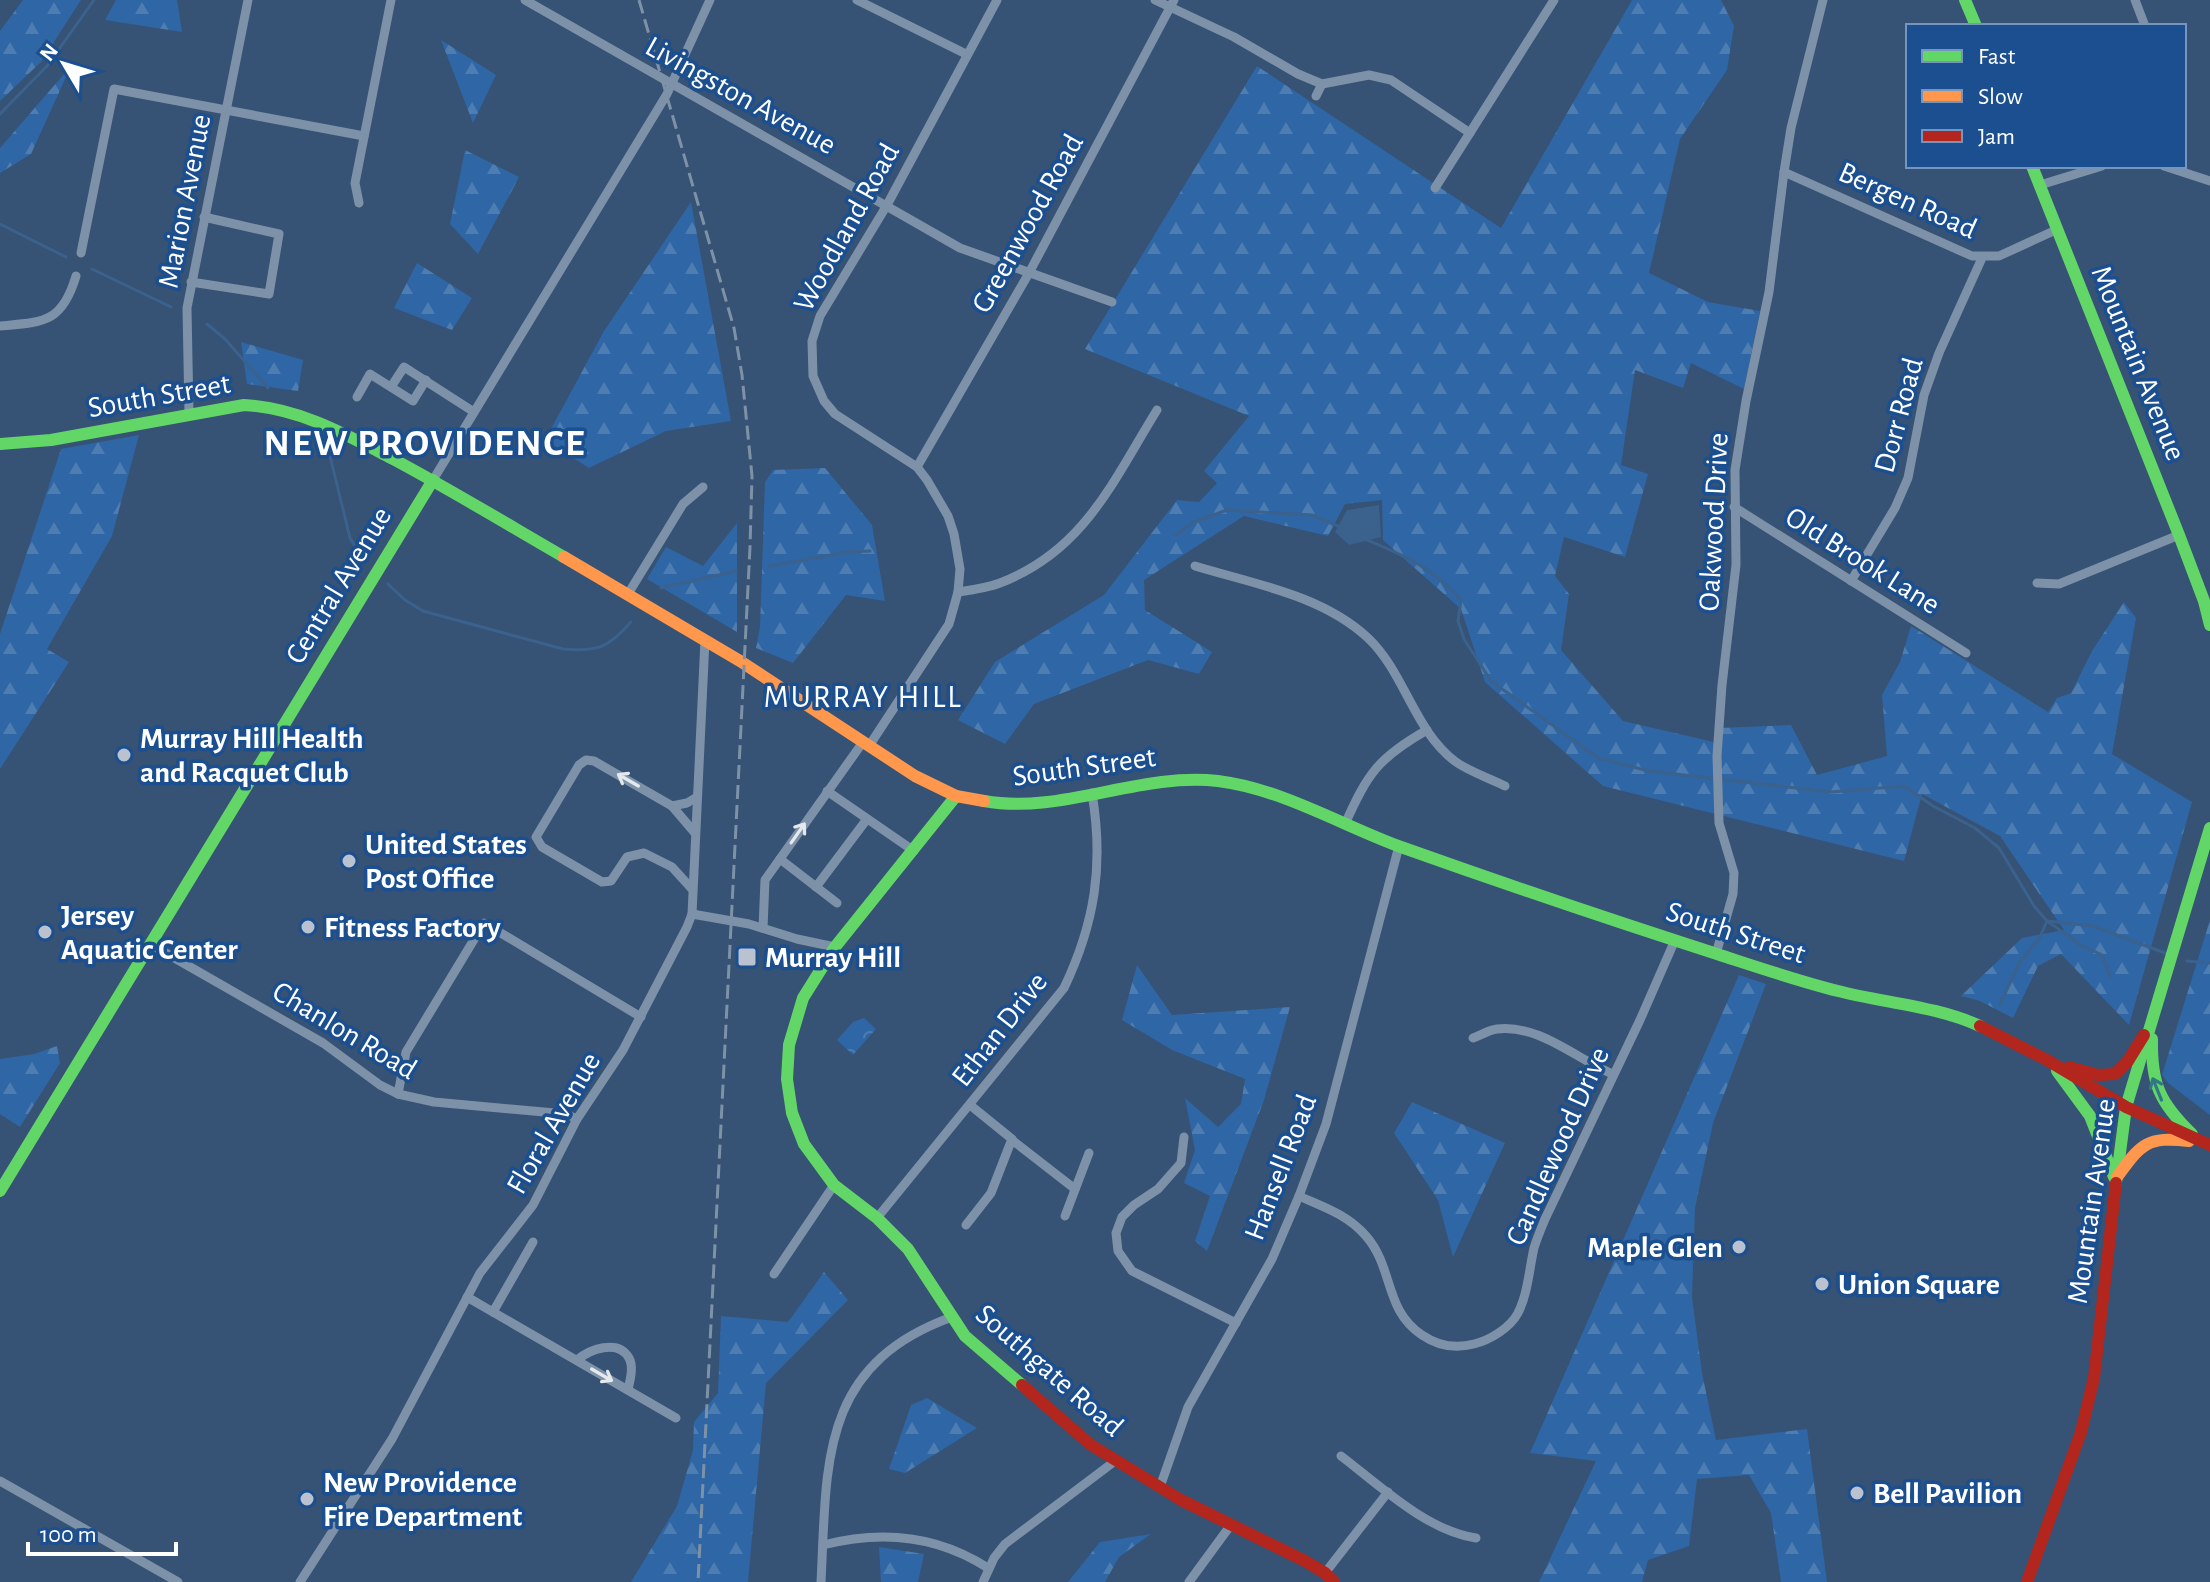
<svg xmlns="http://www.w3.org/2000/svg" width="2210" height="1582" font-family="'Alegreya Sans',sans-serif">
	<defs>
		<pattern id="forest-firs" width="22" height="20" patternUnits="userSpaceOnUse" patternTransform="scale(2)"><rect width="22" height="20" fill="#2f66a5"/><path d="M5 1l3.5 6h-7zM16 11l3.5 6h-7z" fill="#4e7db2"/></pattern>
		<pattern id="park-crowns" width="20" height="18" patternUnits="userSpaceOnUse" patternTransform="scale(2)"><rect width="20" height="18" fill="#2f66a5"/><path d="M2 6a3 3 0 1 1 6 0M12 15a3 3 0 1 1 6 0" fill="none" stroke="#4e7db2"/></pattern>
	</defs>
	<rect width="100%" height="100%" fill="#365274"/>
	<!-- forest -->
	<g fill="url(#forest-firs)">
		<polygon points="23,0 81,0 41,62 0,101 0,31"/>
		<polygon points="116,0 177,0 182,32 105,20"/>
		<polygon points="1632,0 1721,0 1734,26 1727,70 1680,139 1649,273 1708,302 1760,311 1744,389 1691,363 1683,388 1635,370 1621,465 1648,474 1625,557 1564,537 1555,576 1569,594 1561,650 1623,721 1718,743 1719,728 1791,725 1817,775 1887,756 1882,695 1900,662 1911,626 2048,712 2057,698 2071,693 2092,651 2124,602 2136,618 2112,754 2192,802 2129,1025 2061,954 2038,966 2013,1018 1980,1001 1961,996 2022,938 2064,930 2000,836 1922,794 1904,861 1603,786 1485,682 1461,609 1383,540 1382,500 1345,504 1328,536 1244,516 1144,580 1145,610 1212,652 1199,674 1148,660 1034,704 1005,744 958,720 995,662 1104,595 1177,500 1199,502 1217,483 1204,471 1249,416 1085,349 1257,66 1501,228"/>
		<polygon points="441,40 496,75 473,123"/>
		<polygon points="71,66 31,154 0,173 0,148"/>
		<polygon points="465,150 519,177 478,254 450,224"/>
		<polygon points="691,202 731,421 666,431 589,468 545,440 604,331"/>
		<polygon points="417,263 472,298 452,330 394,308"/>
		<polygon points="241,342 303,360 298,391 247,384"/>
		<polygon points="139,435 112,536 47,649 69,662 0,769 0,634 61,449"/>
		<polygon points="825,468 872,525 885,601 846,595 793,663 756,648 760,627 765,482 773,470"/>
		<polygon points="737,523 737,632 647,579 666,547 703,566"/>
		<polygon points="2210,920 2210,1115 2168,1083 2162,1075"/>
		<polygon points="1137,965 1172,1015 1290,1007 1264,1100 1207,1251 1195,1241 1210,1196 1184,1183 1195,1150 1185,1098 1218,1127 1241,1104 1245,1079 1172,1050 1122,1020"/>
		<polygon points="1739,975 1766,984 1713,1123 1695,1208 1692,1297 1702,1373 1716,1440 1807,1429 1827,1582 1781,1582 1771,1513 1749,1475 1697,1479 1689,1546 1648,1560 1642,1582 1539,1582 1596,1461 1530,1453"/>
		<polygon points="57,1046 60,1063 20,1127 0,1114 0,1059 34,1054"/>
		<polygon points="1412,1102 1505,1143 1453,1257 1438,1200 1394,1133"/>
		<polygon points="824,1272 848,1300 766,1383 748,1582 631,1582 677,1506 693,1450 694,1422 718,1393 721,1316 788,1322"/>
		<polygon points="927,1398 977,1428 905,1473 889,1469 911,1405"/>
		<polygon points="1151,1534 1119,1557 1105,1582 1068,1582 1100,1542"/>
		<polygon points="879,1547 924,1554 918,1582 881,1582"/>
	</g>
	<!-- park -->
	<polygon fill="url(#park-crowns)" points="864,1018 876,1029 853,1055 837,1040 853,1022"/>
	<!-- water -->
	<polygon fill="#3b618d" points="1379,505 1381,537 1349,545 1335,532 1347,510"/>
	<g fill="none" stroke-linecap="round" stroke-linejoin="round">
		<!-- stream -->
		<g stroke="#3b618d" stroke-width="3">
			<polyline points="0,114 47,66 94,0"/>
			<polyline points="0,224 66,257"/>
			<polyline points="92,269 171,307"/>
			<polyline points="207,324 225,339 268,388"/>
			<polyline points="324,444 329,452 350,538 362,557"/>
			<polyline points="1176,535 1192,523 1227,510 1312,515 1340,527"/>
			<path d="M1365 539C1404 556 1433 567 1461 600L1458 621 1464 639 1491 681 1598 758 1649 771 1831 792 1904 786 1933 806 1975 828 1999 848 2034 906 2047 921 2081 945 2102 955 2110 976"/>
			<polyline points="770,566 848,552 870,551"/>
			<path d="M388 584 405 600 423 611 563 649C597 652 608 648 631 622"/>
			<polyline points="661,588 736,571"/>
			<polyline points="2187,961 2210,963"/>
			<polyline points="2000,1004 2020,962 2039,939 2047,921 2093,926 2165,953"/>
		</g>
		<!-- street -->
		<g stroke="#7d92a8" stroke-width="9">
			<polyline points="525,0 960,248 1112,302"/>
			<polyline points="857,0 966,54"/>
			<polyline points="1155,0 1234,37 1298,74 1322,84"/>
			<polyline points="2135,0 2145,26"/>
			<polyline points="1316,96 1322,84 1369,75 1391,80 1470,133"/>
			<polyline points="2164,166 2210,181"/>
			<polyline points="1784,172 1972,256 1999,256 2058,229"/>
			<polyline points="2040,185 2102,166"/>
			<polyline points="1435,188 1554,0"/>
			<polyline points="359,203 355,183 391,0"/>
			<polyline points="81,253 114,89 364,136"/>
			<polyline points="191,282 269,294 279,234 204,217"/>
			<path d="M0 326C44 322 62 323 76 276"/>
			<polyline points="391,387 404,367 474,412"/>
			<polyline points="357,397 370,374 413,401 426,380"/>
			<polyline points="189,413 187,308 248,0"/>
			<polyline points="917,467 1029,273 1174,0"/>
			<polyline points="433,480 667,94 710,0"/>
			<polyline points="1734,507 1966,653"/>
			<path d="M1195 566C1254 584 1322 595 1368 638 1405 673 1414 731 1456 762 1470 772 1489 778 1505 786"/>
			<polyline points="1851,581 1895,508 1908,478 1924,395 1939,353 1982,258"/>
			<polyline points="2037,583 2059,584 2179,535"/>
			<path d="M958 592C972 590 987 588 1000 583 1084 551 1113 481 1157 410"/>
			<polyline points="628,594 683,504 703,487"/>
			<polyline points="869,746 949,624 958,592 960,569 954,534 948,516 927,480 917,467 835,414 824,401 813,376 812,341 820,316 887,205 997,0"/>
			<polyline points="827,791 914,851"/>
			<polyline points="672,806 695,833"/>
			<path d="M1345 824C1368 773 1378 758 1427 730"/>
			<polyline points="780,859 837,903"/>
			<polyline points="816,887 867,819"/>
			<polyline points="692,889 672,867 644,853 627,857 611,881 602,882 542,847 536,837 579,765 586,760 594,761 672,806 687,803 697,797"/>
			<polyline points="692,914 749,924 797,939 835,947"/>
			<polyline points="763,928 765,880 863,742"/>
			<polyline points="150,944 323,1043 380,1085 398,1094 434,1102 566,1114 577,1119"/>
			<polyline points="1716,954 1733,894 1734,873 1719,823 1717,756 1722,685 1736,565 1735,470 1746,401 1769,292 1784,172 1791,128 1823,0"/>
			<path d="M1473 1038C1481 1035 1489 1030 1497 1029 1540 1024 1576 1059 1613 1074"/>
			<polyline points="398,1094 406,1052 484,923 641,1017"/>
			<polyline points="1184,1137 1181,1163 1158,1189 1134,1205 1122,1217 1116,1233 1118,1251 1132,1271 1236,1323"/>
			<polyline points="1012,1140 1075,1189"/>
			<path d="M1299 1196C1324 1207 1348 1215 1366 1236 1394 1268 1384 1310 1422 1335 1438 1346 1455 1349 1474 1344 1490 1340 1510 1328 1518 1313 1528 1293 1529 1270 1534 1248 1537 1238 1541 1229 1545 1219L1640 1020 1675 940"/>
			<polyline points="1065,1216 1089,1153"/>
			<path d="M877 1218 1064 988C1095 923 1104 865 1092 793"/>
			<polyline points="966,1225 991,1193 1012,1139 970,1105"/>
			<polyline points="774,1274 834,1185"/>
			<polyline points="467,1297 676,1418"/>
			<polyline points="493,1312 533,1242"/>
			<path d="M577 1360C589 1350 618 1338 629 1358 634 1367 630 1380 628 1390"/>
			<path d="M1341 1456C1379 1485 1427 1531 1476 1538"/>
			<polyline points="0,1481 178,1582"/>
			<polyline points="1160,1487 1188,1407 1272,1259 1299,1196 1326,1124 1399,846"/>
			<path d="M823 1545C881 1530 937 1535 988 1568"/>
			<polyline points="1325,1573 1388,1492"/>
			<polyline points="300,1582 392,1439 480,1273 533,1205 577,1119 623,1050 687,927 692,914 705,640"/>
			<path d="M821 1582C827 1464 819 1365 952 1317"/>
			<polyline points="983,1582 994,1558 1005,1544 1115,1461"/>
			<polyline points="1189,1582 1230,1526"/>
		</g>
		<!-- fast -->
		<g stroke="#63d668" stroke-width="12">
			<polyline points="1965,0 1976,26"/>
			<polyline points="2032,166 2179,535 2204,601 2210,625"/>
			<path d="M0 444 51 440 244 405C299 408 345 434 393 459 451 490 507 524 564 557"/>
			<polyline points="956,796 835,947 803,998 789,1045 787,1079 792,1113 804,1144 834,1185 877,1218 908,1249 965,1336 1022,1385"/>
			<path d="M984 801C1062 815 1139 772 1218 781 1282 789 1341 825 1401 847 1505 884 1611 920 1717 954 1757 967 1798 981 1838 991 1885 1003 1936 1006 1980 1026"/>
			<path d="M2152 1039C2151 1084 2160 1103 2192 1134"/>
			<polyline points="2057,1071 2090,1116 2114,1177"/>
			<polyline points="2116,1183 2126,1107 2210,828"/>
			<polyline points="0,1191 433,480"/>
		</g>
		<!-- slow -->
		<g stroke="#ff974d" stroke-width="12">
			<polyline points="564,557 740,661 915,776 956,796 984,801"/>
			<path d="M2117 1177C2141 1144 2147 1136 2189 1141"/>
		</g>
		<!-- jam -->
		<g stroke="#b3261e" stroke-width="12">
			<polyline points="1980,1026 2047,1060 2126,1107 2210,1145"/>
			<polyline points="2069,1067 2098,1075 2115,1074 2128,1061 2144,1035"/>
			<polyline points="1022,1385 1091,1445 1181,1500 1305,1561 1325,1573 1334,1582"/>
			<polyline points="2027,1582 2081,1432 2094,1378 2116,1183"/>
		</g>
		<!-- rail -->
		<polyline stroke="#7e92a7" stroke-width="3" stroke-dasharray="14 6" stroke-linecap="butt" points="639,0 734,328 742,375 752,476 750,547 698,1582"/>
	</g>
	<!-- one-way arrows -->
	<defs><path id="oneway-shaft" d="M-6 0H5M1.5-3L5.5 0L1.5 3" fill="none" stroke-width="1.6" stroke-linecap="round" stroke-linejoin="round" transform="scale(2)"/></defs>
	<g stroke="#e5e9ee">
		<use href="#oneway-shaft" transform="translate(628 780) rotate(-150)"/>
		<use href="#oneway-shaft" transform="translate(798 833) rotate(-55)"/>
		<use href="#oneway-shaft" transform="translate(602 1375) rotate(30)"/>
	</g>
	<use stroke="#317883" href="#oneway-shaft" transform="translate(2157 1089) rotate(-112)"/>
	<!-- markers -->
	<g fill="#b9c2ce" stroke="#1b4f8f" stroke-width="3">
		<circle cx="124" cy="755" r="8"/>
		<circle cx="349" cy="861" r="8"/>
		<circle cx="308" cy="927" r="8"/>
		<circle cx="45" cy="932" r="8"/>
		<rect x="737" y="947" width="20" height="20" rx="4"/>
		<circle cx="1739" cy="1247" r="8"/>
		<circle cx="1822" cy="1284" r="8"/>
		<circle cx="1857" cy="1493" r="8"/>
		<circle cx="307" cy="1499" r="8"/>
	</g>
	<g text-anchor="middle" stroke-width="7" stroke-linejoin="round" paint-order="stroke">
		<!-- street labels -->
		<g font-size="30" fill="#fff" stroke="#1b4f8f">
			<text transform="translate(741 95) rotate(29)" y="10">Livingston Avenue</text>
			<text transform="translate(1908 200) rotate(24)" y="10">Bergen Road</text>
			<text transform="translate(184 201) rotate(-79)" y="10">Marion Avenue</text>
			<text transform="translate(1027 223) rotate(-61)" y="10">Greenwood Road</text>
			<text transform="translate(846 227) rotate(-61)" y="10">Woodland Road</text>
			<text transform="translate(2139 363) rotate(68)" y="10">Mountain Avenue</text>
			<text transform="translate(159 395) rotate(-10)" y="10">South Street</text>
			<text transform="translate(1898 415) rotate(-75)" y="10">Dorr Road</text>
			<text transform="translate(1713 522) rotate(-87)" y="10">Oakwood Drive</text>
			<text transform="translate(1863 560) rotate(32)" y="10">Old Brook Lane</text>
			<text transform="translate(338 585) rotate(-59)" y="10">Central Avenue</text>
			<text transform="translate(1084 766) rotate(-8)" y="10">South Street</text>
			<text transform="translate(1736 932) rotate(18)" y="10">South Street</text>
			<text transform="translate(999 1029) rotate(-52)" y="10">Ethan Drive</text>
			<text transform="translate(345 1030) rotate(31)" y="10">Chanlon Road</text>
			<text transform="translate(553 1123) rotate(-60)" y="10">Floral Avenue</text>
			<text transform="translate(1557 1146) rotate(-66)" y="10">Candlewood Drive</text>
			<text transform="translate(1280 1167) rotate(-69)" y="10">Hansell Road</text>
			<text transform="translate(2091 1201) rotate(-82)" y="10">Mountain Avenue</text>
			<text transform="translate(1050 1370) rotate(41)" y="10">Southgate Road</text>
		</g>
		<!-- poi labels -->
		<g font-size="30" font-weight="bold" fill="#fff" stroke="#1b4f8f" text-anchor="start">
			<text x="140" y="748">Murray Hill Health<tspan x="140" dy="34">and Racquet Club</tspan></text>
			<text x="365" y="854">United States<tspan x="365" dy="34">Post Office</tspan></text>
			<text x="61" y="925">Jersey<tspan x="61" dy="34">Aquatic Center</tspan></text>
			<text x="324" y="937">Fitness Factory</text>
			<text x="765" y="967">Murray Hill</text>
			<text x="1723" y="1257" text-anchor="end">Maple Glen</text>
			<text x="1838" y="1294">Union Square</text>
			<text x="323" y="1492">New Providence<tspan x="323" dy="34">Fire Department</tspan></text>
			<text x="1873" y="1503">Bell Pavilion</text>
		</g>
		<!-- neighbourhood labels -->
		<g font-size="32" letter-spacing="2" fill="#fff" stroke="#1b4f8f">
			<text x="863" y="707">MURRAY HILL</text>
		</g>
		<!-- district labels -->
		<g font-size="38" font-weight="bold" letter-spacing="2" fill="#fff" stroke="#1b4f8f">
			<text x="425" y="455">NEW PROVIDENCE</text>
		</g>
	</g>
	<!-- legend -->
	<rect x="1906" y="24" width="280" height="144" fill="#1b4f8f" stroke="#7695bc" stroke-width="2"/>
	<rect x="1922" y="50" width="40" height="12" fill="#63d668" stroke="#7695bc" stroke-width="2"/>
	<text x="1978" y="64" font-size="24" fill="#ffffff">Fast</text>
	<rect x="1922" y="90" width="40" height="12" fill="#ff974d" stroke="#7695bc" stroke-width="2"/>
	<text x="1978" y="104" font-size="24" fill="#ffffff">Slow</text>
	<rect x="1922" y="130" width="40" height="12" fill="#b3261e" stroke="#7695bc" stroke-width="2"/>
	<text x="1978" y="144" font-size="24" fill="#ffffff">Jam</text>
	<!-- north arrow -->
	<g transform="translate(64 64) rotate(308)" stroke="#1b4f8f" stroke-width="6" paint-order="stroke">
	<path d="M0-6L14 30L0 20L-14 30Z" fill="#ffffff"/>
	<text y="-12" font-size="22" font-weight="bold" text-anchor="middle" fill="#ffffff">N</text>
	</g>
	<!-- scale -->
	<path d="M28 1542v12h148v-12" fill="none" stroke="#ffffff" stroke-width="4"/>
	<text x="40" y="1542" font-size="24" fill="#ffffff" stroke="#1b4f8f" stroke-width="6" paint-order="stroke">100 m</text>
</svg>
